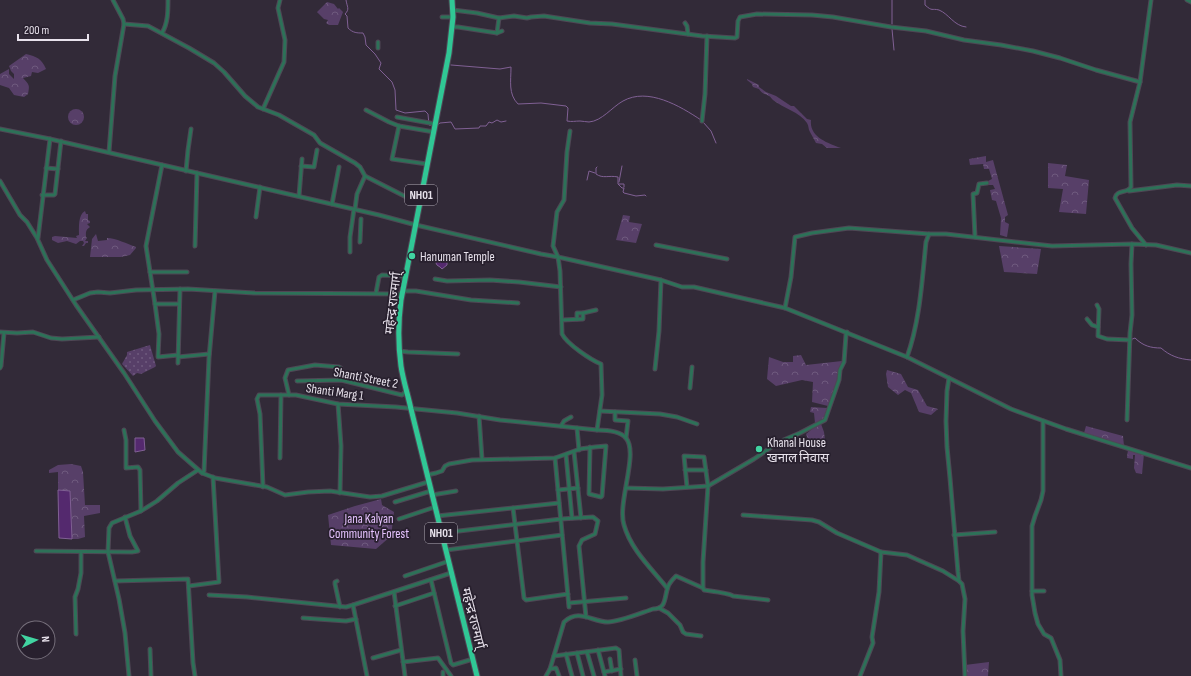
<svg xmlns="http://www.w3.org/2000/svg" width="1191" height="676" font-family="'Sofia Sans Condensed','Noto Sans Devanagari',sans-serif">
	<defs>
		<pattern id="green-dots" width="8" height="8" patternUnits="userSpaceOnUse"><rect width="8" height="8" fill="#573f68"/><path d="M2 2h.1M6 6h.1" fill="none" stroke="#6f5a7e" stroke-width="1.8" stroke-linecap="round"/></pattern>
		<pattern id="forest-crowns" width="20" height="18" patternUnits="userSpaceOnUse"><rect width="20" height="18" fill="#573f68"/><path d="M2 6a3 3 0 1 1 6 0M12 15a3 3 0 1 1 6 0" fill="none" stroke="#6f5a7e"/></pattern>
	</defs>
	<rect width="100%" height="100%" fill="#322a38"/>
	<!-- green -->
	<polygon fill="url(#green-dots)" points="150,345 156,366 155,367 141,374 137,373 133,376 122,364 127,355 127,352"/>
	<!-- forest -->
	<g fill="url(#forest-crowns)">
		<polygon points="327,2 334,4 338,9 339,8 343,12 338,25 329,25 326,23 328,20 324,19 317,12"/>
		<path d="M26 54C37 57 41 58 46 69L38 73 32 72 31 76 23 78C29 85 30 84 28 94L24 97 14 95 9 88 0 85V74L9 69V74L14 79V74L11 71 9 66Z"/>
		<path d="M747 79 759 85V87L766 92 776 96 791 106H794L807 119 811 120C809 137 828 143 841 148H827L822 144 816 143C814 139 812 136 810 132 808 129 809 126 807 123 800 112 783 108 773 100 771 98 771 97 769 96 764 93 762 94 759 89L753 87 752 84 747 80Z"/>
		<circle cx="76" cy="117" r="8"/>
		<polygon points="986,156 986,162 993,160 1008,215 1005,217 1005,222 1009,224 1007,237 1000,235 1001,218 996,201 992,200 990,190 995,189 993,185 988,185 988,181 992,179 989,169 984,169 983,164 970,165 969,159"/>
		<polygon points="1048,163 1067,165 1065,176 1089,180 1086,214 1059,212 1063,189 1048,188"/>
		<path d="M85 211 86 214H88V220L90 221V223L87 224 90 227C85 230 86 233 86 237L87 238 85 241H88V243H86L84 246H82L84 243 83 241H80L76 244 67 241 58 243 52 240V237L55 236 77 238 76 236 79 235C79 227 78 215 85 211Z"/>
		<polygon points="623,215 630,216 629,222 642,224 636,243 616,240"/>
		<path d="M96 234 98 241 107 240V238C116 238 127 244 136 247V248L130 255 121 257H90L92 239Z"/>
		<polygon points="999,246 1041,249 1037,274 1004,272"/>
		<polygon points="801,355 806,365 842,361 839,370 838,379 828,406 812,402 813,382 802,380 776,386 767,379 769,357 783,362 793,362 793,356"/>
		<polygon points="887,370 901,374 908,387 918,390 927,406 938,409 931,415 919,412 911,393 905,390 898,395 888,387 886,374"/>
		<polygon points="811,407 827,408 824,419 815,423 814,413 810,412"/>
		<path d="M821 424 824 432 825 440C820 444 816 445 810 444L806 434 817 425Z"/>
		<polygon points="1086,426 1123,436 1124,446 1084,433"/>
		<polygon points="1128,449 1144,454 1142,474 1136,473 1134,468 1135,455 1133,455 1133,459 1127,458"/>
		<polygon points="71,464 81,466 83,472 85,505 100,505 100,513 84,516 85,537 78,539 72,539 70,491 58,490 58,472 49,473 49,470 58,465"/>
		<polygon points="381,499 382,505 394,512 391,536 376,549 331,545 328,515 355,506"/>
		<polygon points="989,662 988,676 966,676 965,665"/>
	</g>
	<!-- water -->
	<g fill="#54296e" stroke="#806094">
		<polygon points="438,254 447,257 447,265 442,269 440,267 437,265 436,263 436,255"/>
		<polygon points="135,438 144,438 145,450 135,452"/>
		<polygon points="58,490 70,491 72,539 59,538"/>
	</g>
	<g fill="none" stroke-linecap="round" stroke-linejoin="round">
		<!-- stream -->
		<g stroke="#806094" stroke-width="1">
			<path d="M346 0C347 7 350 9 345 14L347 16 348 28C353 33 357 33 363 33L365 37 366 45 375 54 381 63 379 69 392 82 395 90 396 110 405 113 425 111 428 114 429 125 432 126"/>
			<path d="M925 0V5C933 12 931 8 939 10 949 14 954 26 966 27"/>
			<polyline points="892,24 892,0"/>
			<polyline points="892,29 894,50"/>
			<path d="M451 65 500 69 511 67C511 81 508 94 518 104L541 103 566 106 568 108 567 121C572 122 575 121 580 121 583 121 586 122 589 122 602 121 612 107 623 101 648 87 680 106 701 120"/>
			<polyline points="703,122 711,131 716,143"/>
			<polyline points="437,125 440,123 451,122 455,129 479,128 480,126 486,126 489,122 492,123 497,120 501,122 506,121"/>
			<path d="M597 167 596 168V174C603 179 609 175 618 177V184L622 188H624L623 192 624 193 636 196 645 195 646 196"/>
			<polyline points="587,180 589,171 595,173"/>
			<polyline points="619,182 622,166"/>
			<polyline points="619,184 624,184 624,187"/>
			<path d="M1130 340 1135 338C1143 346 1151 348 1161 348 1170 356 1179 359 1191 360"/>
		</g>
		<defs>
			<g id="minor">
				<polyline points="1187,0 1191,2"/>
				<polyline points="453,10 477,13 499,18 514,16 527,18 531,17 544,16 590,23 612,24 702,36 735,38 737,37 738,21 740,17 757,14 812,15 833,17 891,27 926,31 964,40 1001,45 1033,51 1060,58 1096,70 1140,82"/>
				<polyline points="442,17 453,17"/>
				<polyline points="685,23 687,26 688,34"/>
				<polyline points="124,24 148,26 189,48 214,63 224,72 245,96 258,107 279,115 314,135 320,143 355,163 360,167 365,176 420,204"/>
				<polyline points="452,27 458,27 497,33 499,18"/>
				<path d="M162 33C168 23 168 11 168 0"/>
				<polyline points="497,33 502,31"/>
				<polyline points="378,42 378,48"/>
				<polyline points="263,109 284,62 285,40 278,8 280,0"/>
				<polyline points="366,110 389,122 399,126 434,132"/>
				<polyline points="397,117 435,124"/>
				<polyline points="702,121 705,94 707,36"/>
				<polyline points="399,126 392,159 427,164"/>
				<polyline points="0,129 50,139 379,215 416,225 541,254 558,257 661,280 682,287 694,287 785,308 907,357 1011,409 1066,429 1191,468"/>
				<polyline points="109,152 115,76 124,24 123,19 113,0"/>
				<polyline points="162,165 146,246 155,304 159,334 158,357 178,355"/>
				<polyline points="301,166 314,167 317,150"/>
				<polyline points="46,168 58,169"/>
				<polyline points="186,171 188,150 191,129"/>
				<polyline points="0,181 20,215 27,222 37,238 47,260 76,305 124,373 155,421 178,452 202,473 215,478 267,487 285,495 308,492 330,491 370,497 382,496 428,482"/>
				<polyline points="1129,191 1177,185 1191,186"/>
				<polyline points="42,195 54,195 55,194 61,141"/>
				<polyline points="299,196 302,159"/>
				<polyline points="332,204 339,167"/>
				<polyline points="355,209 357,194 365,176"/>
				<polyline points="256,217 260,187"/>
				<polyline points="975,237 973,194 977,193 979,184 987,183"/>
				<polyline points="38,238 50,139"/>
				<polyline points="360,242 361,219"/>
				<polyline points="656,245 727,259"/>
				<path d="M1146 245 1132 228 1115 198C1117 189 1127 194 1131 187L1130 122 1140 82 1151 0"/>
				<polyline points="195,246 197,173"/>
				<polyline points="350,252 350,237 354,209"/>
				<polyline points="150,272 187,272"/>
				<polyline points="435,279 447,281 490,280 519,282 561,287"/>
				<polyline points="403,291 416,291 471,300 518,303"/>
				<polyline points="376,293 379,277 382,275 406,276"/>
				<polyline points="73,300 90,293 98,292 110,293 136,290 188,289 254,293 402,294"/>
				<polyline points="155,304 179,304"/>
				<polyline points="1097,305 1099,309 1098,336 1107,339 1130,340"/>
				<polyline points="785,308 791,277 795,237 812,233 849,228 929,234 946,234 1052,246 1132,244 1156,245 1191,253"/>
				<polyline points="577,319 577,313 583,313 596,310"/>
				<polyline points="1087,319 1092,325 1098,327"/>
				<polyline points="562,320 583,319 583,313"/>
				<polyline points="0,332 17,333 33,332 51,338 62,339 99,337"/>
				<polyline points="399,351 408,352 458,354"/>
				<polyline points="178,357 209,354"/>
				<path d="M907 357C920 321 922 280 926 242L929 234"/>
				<polyline points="178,363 180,289"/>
				<polyline points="0,368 1,366 4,333"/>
				<polyline points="655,369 659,331 661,280"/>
				<polyline points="949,378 947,391 946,421 947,447 950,478 958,572 959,581 962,584 965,599 963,631 965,676"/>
				<polyline points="297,381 341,380 402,395 407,390"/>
				<polyline points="690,388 692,367"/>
				<polyline points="289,395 285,378 288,370 315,365 339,367 341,368 341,380"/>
				<polyline points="338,404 341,446 340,493"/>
				<polyline points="600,411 660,414 677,417 697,424"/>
				<polyline points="615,412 615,420 628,421 626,438"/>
				<polyline points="479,416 482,459"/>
				<polyline points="1127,420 1130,333 1132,315 1131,264 1132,244"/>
				<polyline points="1043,421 1043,491 1041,500 1035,516 1032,526 1032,595 1035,613 1038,624 1044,634 1051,638 1060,660 1061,676"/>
				<polyline points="561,426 564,421 571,417"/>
				<polyline points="577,428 579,450"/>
				<polyline points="124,430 126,440 126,468 138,467 140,470 141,511"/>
				<path d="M597 430C606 430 620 431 626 438 639 453 617 503 624 525 631 550 652 569 667 588"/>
				<polyline points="574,452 581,518"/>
				<polyline points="566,455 572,518"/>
				<polyline points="280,458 281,395"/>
				<polyline points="555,458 569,607"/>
				<polyline points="685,470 706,470"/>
				<polyline points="202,473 204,471 209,358 215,291"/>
				<polyline points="427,475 436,473 442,471 445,466 449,464 472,460 555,458 580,449 595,447 606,446 602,496 601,497 589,494 590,447"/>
				<path d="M263 487 260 414 257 399 259 395H296L338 404 396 407 457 413 500 420 597 430 602 395 601 364C591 360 567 344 562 334L560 271 558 257 553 246 557 212 564 200 567 152 570 131"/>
				<polyline points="687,487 684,456 704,457 708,486 703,562 703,588"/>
				<polyline points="626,488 663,489 708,486 754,459 779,442 800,433 825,420 839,380 840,370 844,362 846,335 847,332"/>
				<polyline points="558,490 578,488"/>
				<polyline points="432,495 456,491"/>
				<polyline points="395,502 431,491"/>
				<polyline points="513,508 524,598 526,600 568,594"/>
				<polyline points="743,515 812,520 819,522 837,533 881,552"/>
				<polyline points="437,516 559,503"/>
				<polyline points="399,519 435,507"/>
				<polyline points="442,533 561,519 593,517 598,521 595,534 582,540 579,546 586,617"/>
				<polyline points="954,535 995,532"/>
				<polyline points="446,550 562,535"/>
				<polyline points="36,551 132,552 138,551 130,536 125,517"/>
				<polyline points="405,576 449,561"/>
				<polyline points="431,580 451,663 453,665 473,659"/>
				<polyline points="115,581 188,579 193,663 195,676"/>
				<polyline points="337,581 335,582 335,584 340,607"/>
				<polyline points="189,586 219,582 213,477"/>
				<polyline points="1032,591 1044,591"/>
				<polyline points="394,592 405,676"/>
				<polyline points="209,595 247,597 346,607 353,605 451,573"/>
				<polyline points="569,603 626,598"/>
				<polyline points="353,605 367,676"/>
				<polyline points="395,606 434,593"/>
				<polyline points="659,608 668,613 680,625 683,632 686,634 701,636"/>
				<polyline points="303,618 346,621 356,619"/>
				<polyline points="76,634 75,597 78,589 81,573 81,552"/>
				<polyline points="150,649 151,676"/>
				<polyline points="598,650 605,676"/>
				<polyline points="587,652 594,676"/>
				<polyline points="577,653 583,676"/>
				<polyline points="566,654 572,676"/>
				<polyline points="554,656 616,648 619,650 621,676"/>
				<polyline points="373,658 401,650"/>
				<polyline points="610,659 612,671"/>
				<polyline points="635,660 637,676"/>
				<polyline points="403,662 438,658 451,676"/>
				<polyline points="550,669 556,668 559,676"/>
				<polyline points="443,672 443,676"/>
				<polyline points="604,672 621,669"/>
				<polyline points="129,676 125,633 119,599 108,552 109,528 112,523 141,511 157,501 178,483 198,470"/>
				<path d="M546 676 550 669 564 622C579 608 592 622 608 622 619 622 641 613 653 609 667 609 664 597 668 587 669 583 673 579 676 576L703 588 704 590C710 591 729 593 733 596L768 600"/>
				<polyline points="860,676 873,643 872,637 879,592 881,552 907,555 943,571 959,581"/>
			</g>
			<path id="highway" d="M452 0 453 17 449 53 401 300C398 323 398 344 401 366 403 380 408 395 411 409L477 676"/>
		</defs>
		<!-- minor casing -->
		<use href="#minor" stroke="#4f4755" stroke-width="5"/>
		<!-- highway casing -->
		<use href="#highway" stroke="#4f4755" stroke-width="7"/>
		<!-- minor -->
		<use href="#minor" stroke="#2d7158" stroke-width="3"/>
		<!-- highway -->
		<use href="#highway" stroke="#30c795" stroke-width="5"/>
	</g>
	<!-- markers -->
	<g fill="#41d4a1" stroke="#28202e" stroke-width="1.5">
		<circle cx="412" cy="256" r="4"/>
		<circle cx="759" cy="449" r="4"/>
	</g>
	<g text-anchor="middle" stroke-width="3.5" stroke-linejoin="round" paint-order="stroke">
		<!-- shield labels -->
		<g fill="#28202e" stroke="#aea8b3" stroke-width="1">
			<rect x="405" y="185" width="32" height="20" rx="3"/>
			<rect x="425" y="523" width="32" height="20" rx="3"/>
		</g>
		<g font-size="12" font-weight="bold" fill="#e8e2ec">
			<text x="421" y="199">NH01</text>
			<text x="441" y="537">NH01</text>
		</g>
		<!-- poi labels -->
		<g font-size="13" fill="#e8e2ec" stroke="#28202e" text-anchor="start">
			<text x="420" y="261">Hanuman Temple</text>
			<text x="767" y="447">Khanal House<tspan x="767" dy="15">खनाल निवास</tspan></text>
		</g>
		<!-- street labels -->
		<g font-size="13" fill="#e8e2ec" stroke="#28202e">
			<text transform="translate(392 303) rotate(-83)" y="5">महेन्द्र राज्मार्ग्</text>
			<text transform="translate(366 377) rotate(11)" y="5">Shanti Street 2</text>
			<text transform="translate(335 391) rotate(8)" y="5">Shanti Marg 1</text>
			<text transform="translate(474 618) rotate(76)" y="5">महेन्द्र राज्मार्ग्</text>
		</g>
		<!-- park labels -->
		<g font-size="13" fill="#e5c2fe" stroke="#28202e">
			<text x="369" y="523">Jana Kalyan<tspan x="369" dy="15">Community Forest</tspan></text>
		</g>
	</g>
	<!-- north arrow -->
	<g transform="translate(36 640) rotate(85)"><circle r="19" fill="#28202e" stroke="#756e7a"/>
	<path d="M0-3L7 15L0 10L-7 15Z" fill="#41d4a1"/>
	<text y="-6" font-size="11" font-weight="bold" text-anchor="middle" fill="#e8e2ec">N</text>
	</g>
	<!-- scale -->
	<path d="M18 34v6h70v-6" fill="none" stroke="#e8e2ec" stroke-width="2"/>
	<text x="24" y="34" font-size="12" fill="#e8e2ec" stroke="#28202e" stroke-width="3" paint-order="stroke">200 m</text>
</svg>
